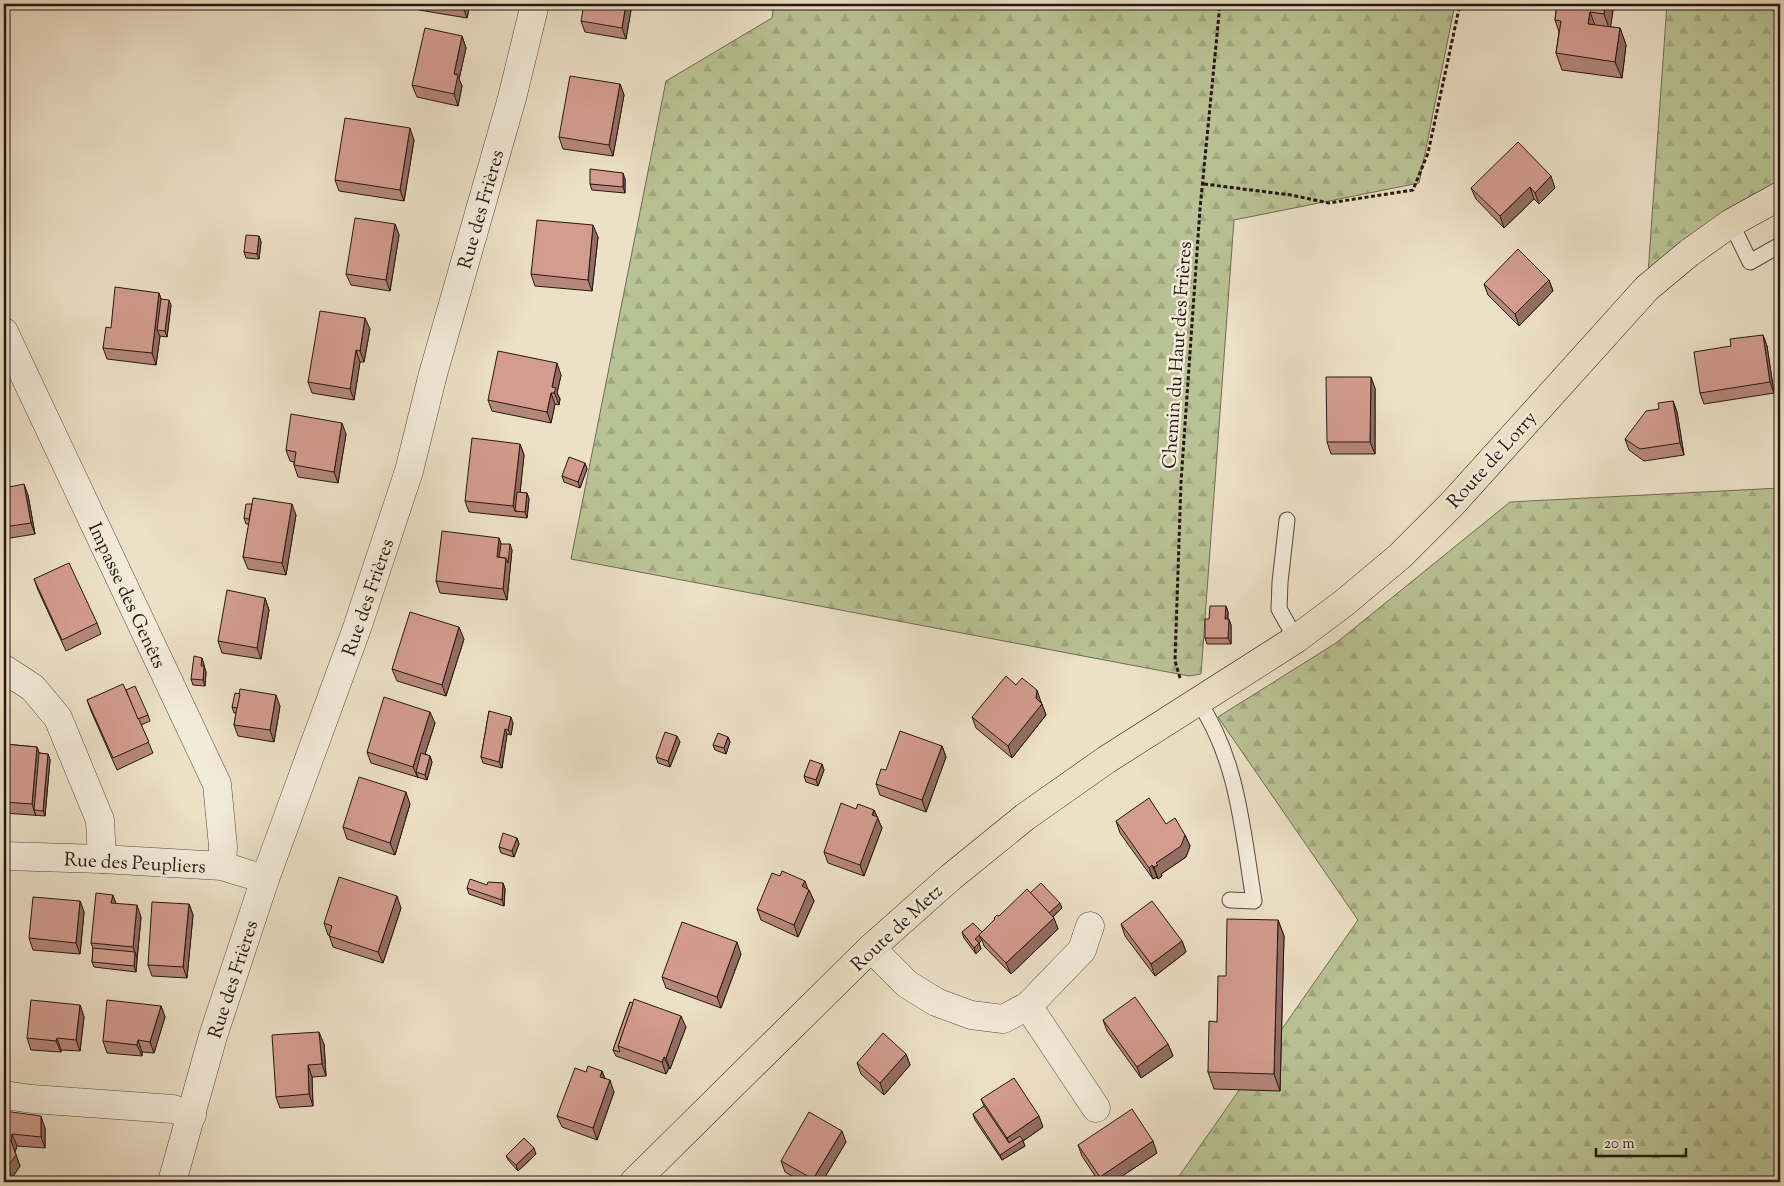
<svg xmlns="http://www.w3.org/2000/svg" width="1784" height="1186" font-family="'Sorts Mill Goudy',serif">
	<defs>
		<pattern id="forest-firs" width="22" height="20" patternUnits="userSpaceOnUse" patternTransform="scale(1.25)"><rect width="22" height="20" fill="#b9c294"/><path d="M5 1l3.5 6h-7zM16 11l3.5 6h-7z" fill="#9fa67f"/></pattern>
	</defs>
	<rect width="100%" height="100%" fill="#ece0c6"/>
	<filter id="stains"><feTurbulence type="fractalNoise" baseFrequency=".004" numOctaves="4"/><feColorMatrix values="0 0 0 0 .2 0 0 0 0 .09 0 0 0 0 .02 0 0 0 .5 -.17"/></filter>
	<radialGradient id="worn" r=".72"><stop offset=".6" stop-color="#630" stop-opacity="0"/><stop offset="1" stop-color="#630" stop-opacity=".3"/></radialGradient>
	<!-- forest -->
	<g fill="url(#forest-firs)" stroke="#706c52">
		<polygon points="774,4 1455,4 1419,183 1234,220 1201,674 1189,676 571,559 666,81 772,18"/>
		<polygon points="1667,4 1780,4 1780,196 1647,288"/>
		<polygon points="1780,488 1780,1182 1175,1182 1358,920 1218,717 1336,643 1510,502"/>
	</g>
	<g fill="none" stroke-linecap="round" stroke-linejoin="round">
		<defs>
			<g id="service">
				<polyline points="1731,223 1750,262 1780,245"/>
				<polyline points="1287,520 1280,582 1279,609 1296,639"/>
				<path d="M1198 701C1238 759 1243 834 1254 901L1230 900"/>
			</g>
			<g id="minor">
				<polyline points="4,332 217,784 223,846 222,866"/>
				<polyline points="4,669 33,688 58,718 100,820 102,859"/>
				<polyline points="4,856 102,859 222,866 265,879"/>
				<polyline points="871,948 907,984 936,1002 971,1015 1003,1019 1028,1006 1082,950 1090,926"/>
				<polyline points="1028,1006 1096,1108"/>
				<polyline points="4,1095 32,1099 173,1109 192,1115"/>
				<polyline points="172,1182 213,1036 265,879 357,628 409,471 433,374 512,98 535,4"/>
			</g>
			<polyline id="primary" points="634,1182 871,948 951,877 1025,817 1106,760 1296,639 1344,603 1400,556 1453,503 1647,288 1689,253 1731,223 1780,196"/>
		</defs>
		<!-- service casing -->
		<use href="#service" stroke="#58493e" stroke-width="17"/>
		<!-- minor casing -->
		<use href="#minor" stroke="#58493e" stroke-width="29"/>
		<!-- primary casing -->
		<use href="#primary" stroke="#261711" stroke-width="29"/>
		<!-- path -->
		<g stroke="#261711" stroke-width="3" stroke-dasharray="4 2.5" stroke-linecap="butt">
			<polyline points="1204,184 1291,195 1329,203 1413,190 1428,153 1460,4"/>
			<polyline points="1180,678 1175,661 1181,482 1200,209 1220,4"/>
		</g>
		<!-- service -->
		<use href="#service" stroke="#f3ebda" stroke-width="15"/>
		<!-- minor -->
		<use href="#minor" stroke="#f3ebda" stroke-width="28"/>
		<!-- primary -->
		<use href="#primary" stroke="#ece0c6" stroke-width="28"/>
	</g>
	<!-- wall -->
	<g fill="#b5867b" stroke="#261711">
		<polygon points="417,4 470,4 467,18 419,10"/>
		<polygon points="632,4 626,39 585,32 581,21"/>
		<polygon points="1557,4 1614,4 1610,27 1620,28 1626,45 1622,78 1562,70 1556,53 1559,32 1555,20"/>
		<polygon points="462,36 466,48 459,79 462,86 458,106 417,97 412,85"/>
		<polygon points="620,84 624,95 613,156 563,149 559,137"/>
		<polygon points="414,140 404,201 339,191 335,180"/>
		<polygon points="625,179 625,193 592,190 590,184"/>
		<polygon points="1471,188 1555,188 1539,204 1534,199 1504,228 1476,199"/>
		<polygon points="395,224 399,235 390,291 351,285 346,274"/>
		<polygon points="259,236 261,242 259,259 246,258 244,252"/>
		<polygon points="598,237 592,291 535,286 531,274"/>
		<polygon points="1549,280 1553,291 1519,326 1488,295 1484,284"/>
		<polygon points="159,293 161,299 171,305 167,337 160,336 156,365 107,359 103,348 111,328"/>
		<polygon points="370,329 364,362 360,362 354,400 312,393 308,382"/>
		<polygon points="1763,335 1767,346 1774,393 1704,404 1700,393 1731,346"/>
		<polygon points="561,375 557,393 560,399 559,405 555,404 551,423 492,411 488,400"/>
		<polygon points="1375,388 1375,454 1331,454 1327,442"/>
		<polygon points="1673,401 1677,412 1684,455 1644,461 1629,450 1625,439 1659,409"/>
		<polygon points="346,434 338,483 298,477 294,465 294,462 290,461 286,450"/>
		<polygon points="520,444 524,455 520,492 527,493 529,499 527,518 469,512 465,501"/>
		<polygon points="585,463 587,469 580,488 564,482 562,476"/>
		<polygon points="4,488 28,495 35,534 4,539"/>
		<polygon points="296,515 286,575 248,569 243,557 249,524 246,524 244,518"/>
		<polygon points="499,538 501,544 512,550 507,600 440,593 436,581"/>
		<polygon points="34,579 97,623 101,634 66,651 38,590"/>
		<polygon points="265,598 269,610 261,659 222,653 218,641"/>
		<polygon points="1226,606 1228,612 1228,619 1231,625 1231,644 1207,644 1205,638 1209,619"/>
		<polygon points="464,639 446,696 397,681 392,669"/>
		<polygon points="204,664 204,666 206,672 205,686 193,685 191,679"/>
		<polygon points="1016,685 1041,702 1046,715 1012,758 976,728 972,717"/>
		<polygon points="126,690 148,715 150,721 141,725 153,753 117,770 91,711 87,700"/>
		<polygon points="280,706 274,742 238,736 234,725 236,713 234,713 232,707"/>
		<polygon points="489,711 513,723 511,735 507,734 502,768 483,763 481,757"/>
		<polygon points="435,723 425,754 430,756 432,762 427,780 371,763 367,752"/>
		<polygon points="728,737 730,742 726,754 715,750 713,745"/>
		<polygon points="680,742 670,767 658,763 656,757"/>
		<polygon points="4,744 37,747 39,753 48,754 50,760 45,816 4,813"/>
		<polygon points="942,746 946,757 926,812 880,795 876,784"/>
		<polygon points="822,764 824,770 818,786 806,782 804,776"/>
		<polygon points="410,804 395,855 347,839 343,827"/>
		<polygon points="856,809 874,810 882,828 864,876 828,863 824,852"/>
		<polygon points="1116,821 1166,824 1185,835 1190,846 1186,857 1161,874 1162,876 1158,879 1157,877 1153,879 1120,833"/>
		<polygon points="517,838 519,844 514,857 501,853 499,847"/>
		<polygon points="503,883 505,889 504,906 469,894 467,888"/>
		<polygon points="807,889 809,890 814,901 798,937 761,920 757,909"/>
		<polygon points="1030,893 1062,908 1053,917 1058,929 1011,974 984,946 982,940 979,943 981,949 976,954 964,938 962,932 982,932 995,920 994,918 999,916"/>
		<polygon points="80,901 84,912 80,954 33,950 29,938"/>
		<polygon points="116,903 141,917 136,972 94,967 92,962 93,948 91,943"/>
		<polygon points="189,904 193,915 187,978 152,976 148,965"/>
		<polygon points="401,908 383,963 333,947 329,935 328,935 324,923"/>
		<polygon points="1278,920 1284,936 1280,1091 1214,1089 1208,1072 1217,1022 1226,976"/>
		<polygon points="1121,924 1182,941 1186,952 1155,976 1125,936"/>
		<polygon points="741,954 721,1008 666,988 662,977"/>
		<polygon points="630,1002 686,1027 670,1069 669,1068 666,1074 616,1056 613,1050"/>
		<polygon points="80,1005 84,1017 80,1051 61,1050 61,1052 31,1050 27,1038"/>
		<polygon points="161,1006 165,1017 154,1053 142,1052 142,1056 107,1053 103,1041"/>
		<polygon points="1103,1020 1168,1044 1173,1056 1141,1078 1107,1031"/>
		<polygon points="324,1044 326,1076 312,1077 313,1106 280,1108 276,1097"/>
		<polygon points="906,1054 910,1065 884,1095 861,1074 857,1063"/>
		<polygon points="602,1071 605,1078 614,1092 597,1140 562,1127 557,1116 586,1072"/>
		<polygon points="981,1099 1043,1127 1023,1141 1025,1146 1002,1160 975,1120 973,1114 984,1106"/>
		<polygon points="4,1111 45,1128 45,1148 17,1146 15,1152 20,1166 12,1178 4,1181"/>
		<polygon points="846,1142 822,1182 803,1182 785,1172 781,1161"/>
		<polygon points="1078,1145 1157,1153 1113,1182 1099,1182 1082,1156"/>
		<polygon points="536,1154 518,1171 509,1161 506,1156"/>
	</g>
	<!-- shaded-wall -->
	<g fill="#946d64" stroke="#261711">
		<polygon points="464,4 470,4 467,18 463,7"/>
		<polygon points="626,4 632,4 626,39 622,28"/>
		<polygon points="1605,4 1614,4 1610,31 1604,14"/>
		<polygon points="1590,12 1596,28 1588,24"/>
		<polygon points="1620,28 1626,45 1622,78 1615,62"/>
		<polygon points="462,36 466,48 459,79 462,86 458,106 454,94 454,74"/>
		<polygon points="620,84 624,95 613,156 609,145"/>
		<polygon points="410,128 414,140 404,201 400,190"/>
		<polygon points="623,173 625,179 625,193 623,187"/>
		<polygon points="1551,176 1555,188 1539,204 1535,193"/>
		<polygon points="1530,187 1534,199 1504,228 1500,216"/>
		<polygon points="395,224 399,235 390,291 386,280"/>
		<polygon points="593,225 598,237 592,291 588,280"/>
		<polygon points="259,236 261,242 259,259 257,254"/>
		<polygon points="1549,280 1553,291 1519,326 1515,314"/>
		<polygon points="159,293 163,305 157,330 160,336 156,365 152,353"/>
		<polygon points="169,300 171,305 167,337 165,331"/>
		<polygon points="365,318 370,329 364,362 360,351"/>
		<polygon points="1763,335 1767,346 1774,393 1770,382"/>
		<polygon points="356,350 360,362 354,400 350,389"/>
		<polygon points="557,363 561,375 557,393 560,399 559,405 552,387"/>
		<polygon points="1371,377 1375,388 1375,454 1370,442"/>
		<polygon points="551,393 555,404 551,423 547,412"/>
		<polygon points="1673,401 1677,412 1684,455 1680,443"/>
		<polygon points="342,423 346,434 338,483 334,472"/>
		<polygon points="520,444 524,455 518,512 515,511 513,506"/>
		<polygon points="585,463 587,469 580,488 578,482"/>
		<polygon points="24,484 28,495 35,534 31,523"/>
		<polygon points="527,493 529,499 527,518 525,512"/>
		<polygon points="292,504 296,515 286,575 282,563"/>
		<polygon points="499,538 503,549 501,562 497,557"/>
		<polygon points="510,544 512,550 507,600 503,589 506,558"/>
		<polygon points="265,598 269,610 261,659 257,648"/>
		<polygon points="1226,606 1228,612 1227,625 1225,619"/>
		<polygon points="1229,619 1231,625 1231,644 1228,638"/>
		<polygon points="459,627 464,639 446,696 442,685"/>
		<polygon points="202,658 204,664 203,672 201,666"/>
		<polygon points="204,666 206,672 205,686 203,680"/>
		<polygon points="1037,690 1041,702 1040,707 1042,704 1046,715 1012,758 1008,746 1036,698"/>
		<polygon points="276,695 280,706 274,742 270,730"/>
		<polygon points="430,712 435,723 419,773 416,772 418,778 413,767"/>
		<polygon points="511,717 513,723 511,735 508,730"/>
		<polygon points="505,729 507,734 502,768 499,762"/>
		<polygon points="677,736 680,742 670,767 668,761"/>
		<polygon points="728,737 730,742 726,754 724,748"/>
		<polygon points="942,746 946,757 926,812 922,800"/>
		<polygon points="37,747 41,758 34,810 36,816 32,804"/>
		<polygon points="48,754 50,760 45,816 43,811"/>
		<polygon points="430,756 432,762 427,780 425,775"/>
		<polygon points="822,764 824,770 818,786 816,780"/>
		<polygon points="406,792 410,804 395,855 390,843"/>
		<polygon points="874,810 882,828 864,876 860,865"/>
		<polygon points="1185,835 1190,846 1186,857 1161,874 1162,876 1158,879 1154,867 1156,863"/>
		<polygon points="517,838 519,844 514,857 512,851"/>
		<polygon points="1152,865 1157,877 1153,879 1149,868"/>
		<polygon points="805,881 809,892 809,890 814,901 798,937 794,925 802,886"/>
		<polygon points="503,883 505,889 504,906 502,900"/>
		<polygon points="113,895 117,906 111,903"/>
		<polygon points="397,896 401,908 383,963 378,952"/>
		<polygon points="80,901 84,912 80,954 76,943"/>
		<polygon points="1060,903 1062,908 1049,920 1047,914"/>
		<polygon points="189,904 193,915 187,978 183,967"/>
		<polygon points="137,905 141,917 137,958 133,947"/>
		<polygon points="1054,918 1058,929 1011,974 1006,963"/>
		<polygon points="1278,920 1284,936 1280,1091 1274,1074"/>
		<polygon points="982,932 979,935 982,940 979,943 981,949 976,954 974,948 975,939"/>
		<polygon points="1182,941 1186,952 1155,976 1151,964"/>
		<polygon points="737,942 741,954 721,1008 717,997"/>
		<polygon points="135,952 137,958 136,972 134,966"/>
		<polygon points="80,1005 84,1017 80,1051 76,1040"/>
		<polygon points="161,1006 165,1017 154,1053 150,1042"/>
		<polygon points="681,1016 686,1027 670,1069 666,1058"/>
		<polygon points="319,1032 324,1044 326,1076 322,1064"/>
		<polygon points="57,1038 61,1050 61,1052 56,1041"/>
		<polygon points="138,1040 142,1052 142,1056 137,1045"/>
		<polygon points="1168,1044 1173,1056 1141,1078 1137,1067"/>
		<polygon points="906,1054 910,1065 884,1095 880,1083"/>
		<polygon points="664,1057 669,1068 666,1074 662,1062"/>
		<polygon points="308,1065 312,1077 313,1106 309,1094"/>
		<polygon points="602,1071 606,1083 600,1077"/>
		<polygon points="610,1080 614,1092 597,1140 593,1128"/>
		<polygon points="41,1116 45,1128 45,1148 41,1137"/>
		<polygon points="1039,1116 1043,1127 1023,1141 1025,1146 1002,1160 1000,1155 1010,1148 1007,1138"/>
		<polygon points="842,1131 846,1142 822,1182 814,1182 813,1179"/>
		<polygon points="12,1134 17,1146 15,1152 20,1166 12,1178 8,1166"/>
		<polygon points="1153,1141 1157,1153 1113,1182 1101,1182 1100,1177"/>
		<polygon points="534,1148 536,1154 518,1171 516,1165"/>
	</g>
	<!-- building -->
	<g fill="#d39c8f" stroke="#261711">
		<polygon points="445,4 464,4 463,7"/>
		<polygon points="584,4 626,4 622,28 581,21"/>
		<polygon points="1557,4 1605,4 1604,14 1590,12 1588,24 1620,28 1615,62 1556,53 1561,21 1555,20"/>
		<polygon points="425,28 462,36 454,74 458,75 454,94 412,85"/>
		<polygon points="570,76 620,84 609,145 559,137"/>
		<polygon points="345,118 410,128 400,190 335,180"/>
		<polygon points="1518,142 1551,176 1535,193 1530,187 1500,216 1471,188"/>
		<polygon points="590,169 623,173 623,187 590,184"/>
		<polygon points="355,218 395,224 386,280 346,274"/>
		<polygon points="537,220 593,225 588,280 531,274"/>
		<polygon points="246,235 259,236 257,254 244,252"/>
		<polygon points="1518,249 1549,280 1515,314 1484,284"/>
		<polygon points="115,287 159,293 152,353 103,348 106,327 111,328"/>
		<polygon points="161,299 169,300 165,331 157,330"/>
		<polygon points="320,311 365,318 360,351 356,350 350,389 308,382"/>
		<polygon points="1763,335 1770,382 1700,393 1694,352 1731,346 1730,339"/>
		<polygon points="498,351 557,363 552,387 556,388 554,393 551,393 547,412 488,400"/>
		<polygon points="1326,377 1371,377 1370,442 1327,442"/>
		<polygon points="1673,401 1680,443 1640,449 1625,439 1646,411 1659,409 1658,403"/>
		<polygon points="291,414 342,423 334,472 294,465 296,452 286,450"/>
		<polygon points="472,438 520,444 513,506 465,501"/>
		<polygon points="569,457 585,463 578,482 562,476"/>
		<polygon points="24,484 31,523 4,527 4,488"/>
		<polygon points="517,492 527,493 525,512 515,511"/>
		<polygon points="253,498 292,504 282,563 243,557"/>
		<polygon points="246,504 252,504 249,519 244,518"/>
		<polygon points="442,531 499,538 497,557 506,558 503,589 436,581"/>
		<polygon points="501,544 510,544 508,563 506,558 499,557"/>
		<polygon points="69,563 97,623 62,640 34,579"/>
		<polygon points="227,590 265,598 257,648 218,641"/>
		<polygon points="1210,606 1226,606 1225,619 1229,619 1228,638 1205,638 1205,619 1209,619"/>
		<polygon points="410,612 459,627 442,685 392,669"/>
		<polygon points="194,656 202,658 201,666 204,666 203,680 191,679"/>
		<polygon points="1006,676 1016,685 1022,678 1037,690 1036,698 1042,704 1008,746 972,717"/>
		<polygon points="123,684 149,742 113,758 87,700"/>
		<polygon points="135,686 148,715 138,719 126,690"/>
		<polygon points="240,689 276,695 270,730 234,725"/>
		<polygon points="235,693 240,694 237,708 232,707"/>
		<polygon points="384,697 430,712 413,767 367,752"/>
		<polygon points="489,711 511,717 508,730 505,729 499,762 481,757"/>
		<polygon points="900,731 942,746 922,800 876,784 881,769 886,770"/>
		<polygon points="665,732 677,736 668,761 656,757"/>
		<polygon points="718,733 728,737 724,748 713,745"/>
		<polygon points="4,744 37,747 32,804 4,802"/>
		<polygon points="39,753 48,754 43,811 34,810"/>
		<polygon points="421,753 430,756 425,775 416,772"/>
		<polygon points="810,760 822,764 816,780 804,776"/>
		<polygon points="359,777 406,792 390,843 343,827"/>
		<polygon points="1149,798 1166,824 1175,818 1185,835 1181,846 1156,863 1158,865 1154,867 1152,865 1149,868 1116,821"/>
		<polygon points="841,803 856,809 858,804 874,810 872,815 878,817 860,865 824,852"/>
		<polygon points="503,833 517,838 512,851 499,847"/>
		<polygon points="782,871 805,881 802,886 809,890 794,925 757,909 772,873 780,876"/>
		<polygon points="339,877 397,896 378,952 329,936 332,926 324,923"/>
		<polygon points="470,879 487,885 488,882 503,883 502,900 467,888"/>
		<polygon points="1041,883 1060,903 1049,913 1030,893"/>
		<polygon points="1027,889 1054,918 1006,963 979,935 995,919 994,918 997,915 999,916"/>
		<polygon points="96,893 113,895 111,903 137,905 133,947 91,943"/>
		<polygon points="33,897 80,901 76,943 29,938"/>
		<polygon points="1152,901 1182,941 1151,964 1121,924"/>
		<polygon points="152,902 189,904 183,967 148,965"/>
		<polygon points="1227,919 1278,920 1274,1074 1208,1072 1209,1021 1217,1022 1218,976 1226,976"/>
		<polygon points="682,922 737,942 717,997 662,977"/>
		<polygon points="973,923 982,932 975,939 979,943 974,948 962,932"/>
		<polygon points="93,948 135,952 134,966 92,962"/>
		<polygon points="1135,997 1168,1044 1137,1067 1103,1020"/>
		<polygon points="634,999 681,1016 666,1058 664,1057 662,1062 618,1046"/>
		<polygon points="31,1000 80,1005 76,1040 57,1038 56,1041 27,1038"/>
		<polygon points="107,1000 161,1006 150,1042 138,1040 137,1045 103,1041"/>
		<polygon points="630,1002 633,1003 618,1046 620,1052 613,1050"/>
		<polygon points="319,1032 322,1064 308,1065 309,1094 276,1097 272,1035"/>
		<polygon points="883,1033 906,1054 880,1083 857,1063"/>
		<polygon points="588,1066 602,1071 600,1077 610,1080 593,1128 557,1116 575,1068 586,1072"/>
		<polygon points="1014,1078 1039,1116 1007,1138 981,1099"/>
		<polygon points="984,1106 1009,1143 1020,1136 1023,1140 1000,1155 973,1114"/>
		<polygon points="1132,1109 1153,1141 1100,1177 1078,1145"/>
		<polygon points="4,1111 41,1116 41,1137 12,1134 11,1141 16,1155 8,1166 4,1168"/>
		<polygon points="809,1112 842,1131 813,1179 781,1161"/>
		<polygon points="524,1138 534,1148 516,1165 506,1156"/>
	</g>
	<g text-anchor="middle" stroke-width="5" stroke-linejoin="round" paint-order="stroke">
		<!-- street labels -->
		<g font-size="19" fill="#261711" stroke="#f3ebda">
			<text transform="translate(480 209) rotate(-74)" y="7">Rue des Frières</text>
			<text transform="translate(1176 355) rotate(-86)" y="7">Chemin du Haut des Frières</text>
			<text transform="translate(1491 459) rotate(-48)" y="7">Route de Lorry</text>
			<text transform="translate(128 595) rotate(65)" y="7">Impasse des Genêts</text>
			<text transform="translate(367 597) rotate(-71)" y="7">Rue des Frières</text>
			<text transform="translate(135 862) rotate(3)" y="7">Rue des Peupliers</text>
			<text transform="translate(896 927) rotate(-43)" y="7">Route de Metz</text>
			<text transform="translate(232 979) rotate(-72)" y="7">Rue des Frières</text>
		</g>
	</g>
	<!-- margin -->
	<rect width="1784" height="1186" fill="none" stroke="#ece0c6" stroke-width="20"/>
	<rect x="5" y="5" width="1774" height="1176" fill="none" stroke="#261711" stroke-width="2.5"/>
	<rect x="10" y="10" width="1764" height="1166" fill="none" stroke="#261711"/>
	<!-- scale -->
	<path d="M1596 1148v8h90v-8" fill="none" stroke="#261711" stroke-width="2.5"/>
	<text x="1604" y="1148" font-size="15" fill="#261711" stroke="#f3ebda" stroke-width="4" paint-order="stroke">20 m</text>
	<rect width="100%" height="100%" filter="url(#stains)"/>
	<rect width="100%" height="100%" fill="url(#worn)"/>
</svg>
